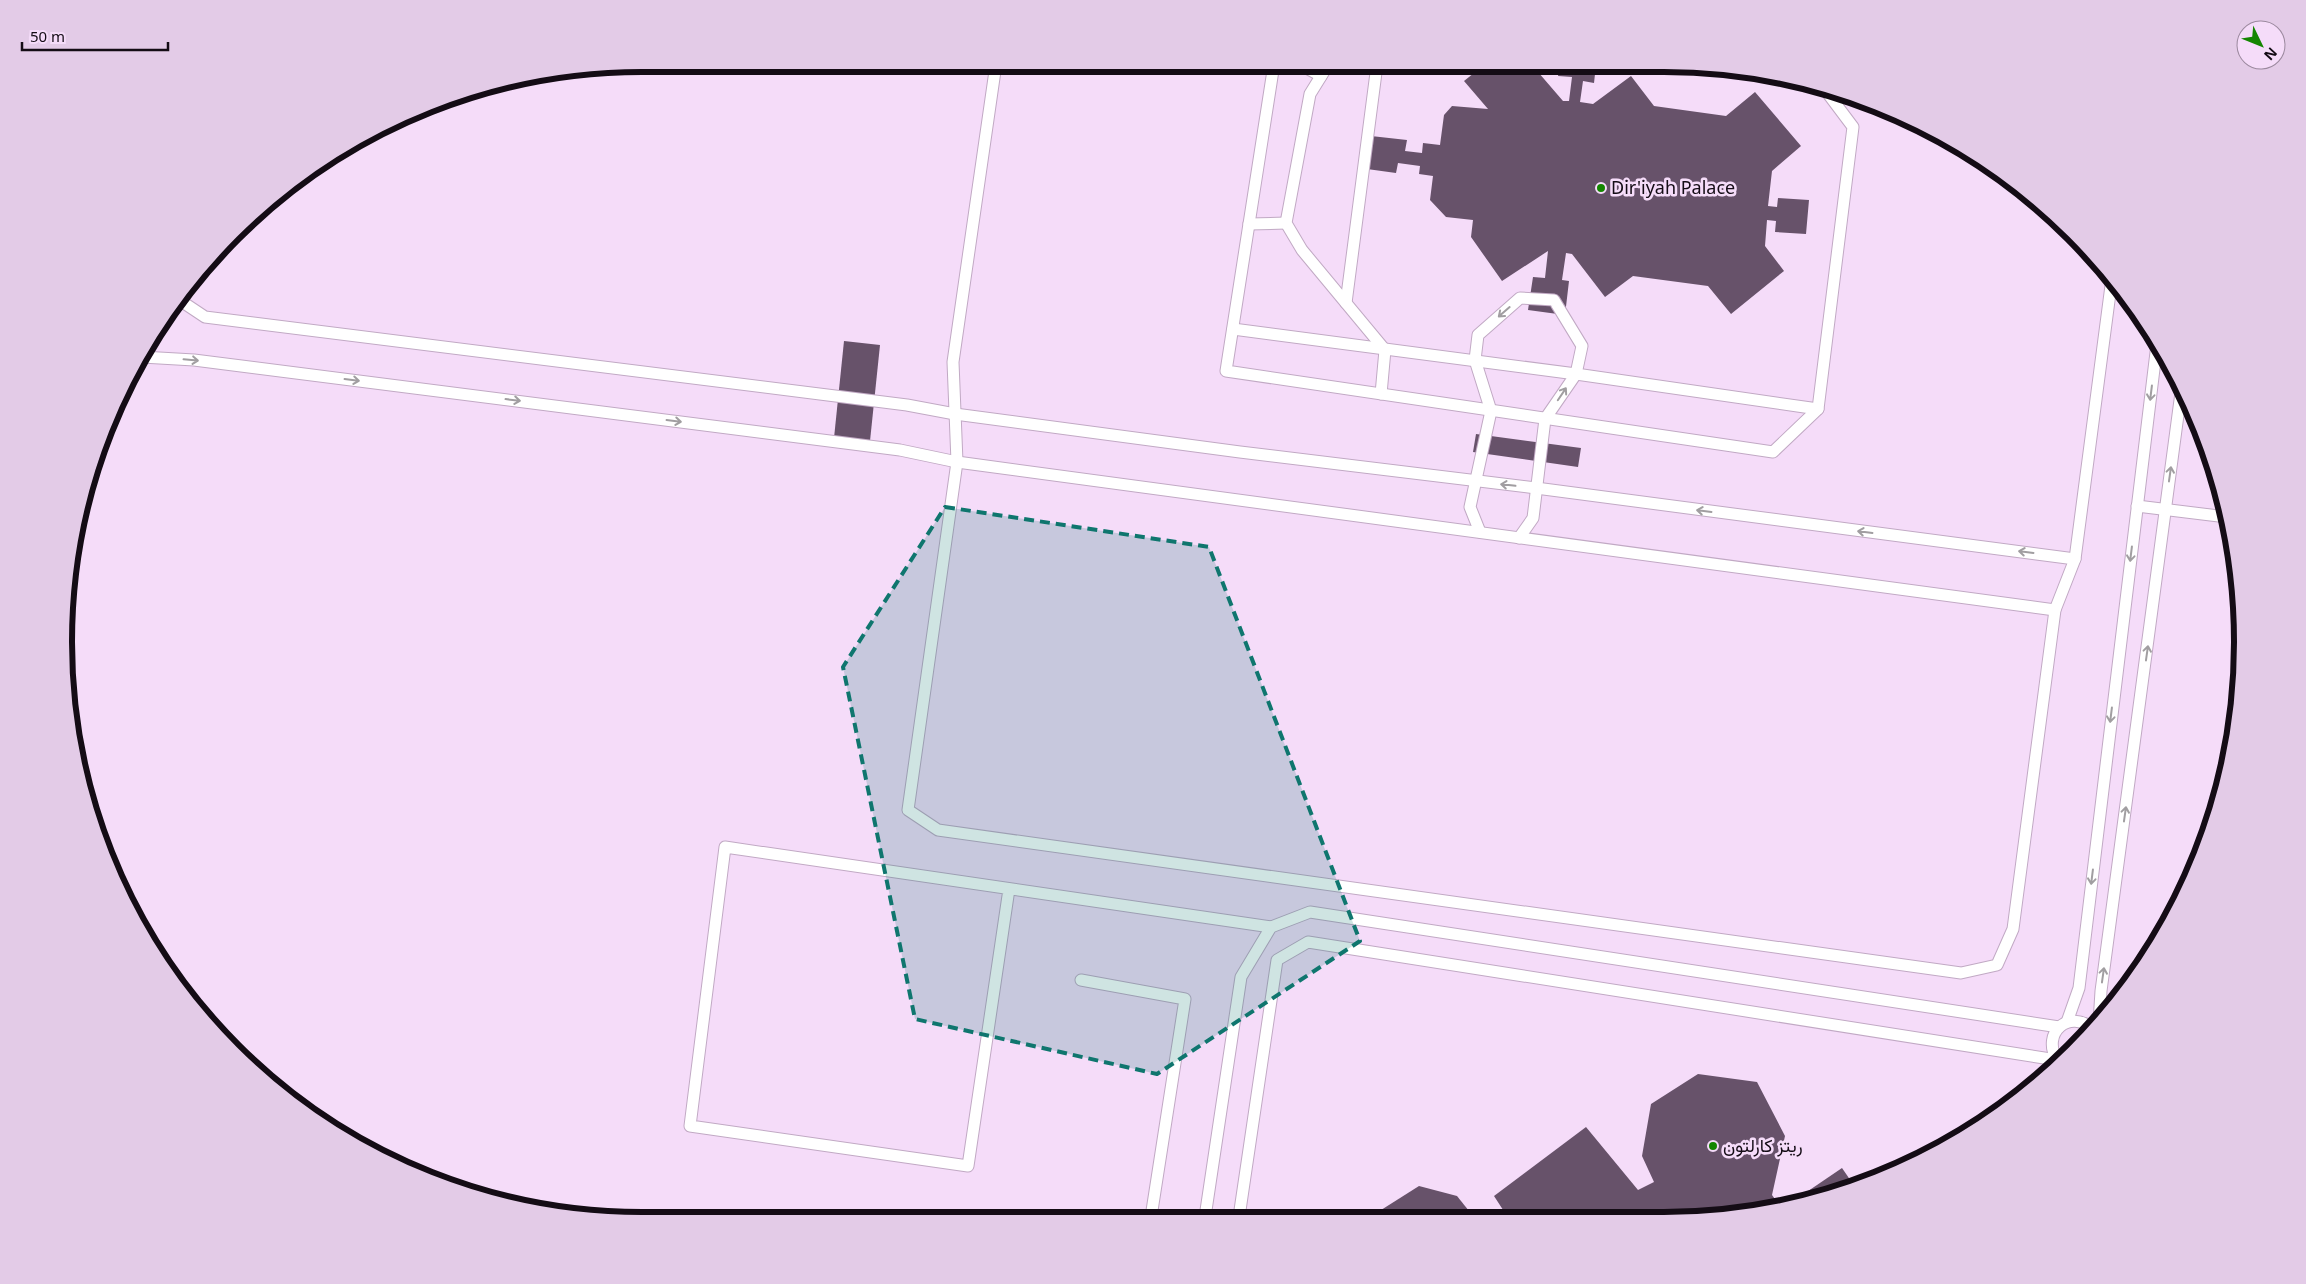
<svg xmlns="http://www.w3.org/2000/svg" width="2306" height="1284" font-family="'Noto Sans',Vazirmatn,sans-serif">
	<rect width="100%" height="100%" fill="#f5dcf9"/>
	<!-- building -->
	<g fill="#67526a">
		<polygon points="1484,65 1514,65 1517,68 1521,65 1532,65 1563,101 1569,101 1572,77 1558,76 1560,65 1596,65 1594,83 1583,81 1580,102 1593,104 1631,76 1654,106 1726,116 1755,92 1801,146 1772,171 1768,206 1777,207 1778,198 1809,200 1806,234 1775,232 1776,221 1767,220 1765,246 1784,271 1731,314 1708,286 1633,276 1605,297 1572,254 1566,253 1562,280 1569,281 1565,315 1528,310 1533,277 1545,278 1548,251 1502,281 1471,237 1473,220 1446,217 1430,200 1433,176 1419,174 1420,166 1398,163 1396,173 1367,169 1371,136 1407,140 1405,151 1422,153 1423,143 1440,145 1444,115 1452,106 1488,109 1464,81"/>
		<polygon points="844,341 880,345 870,441 834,438"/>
		<polygon points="1476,434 1581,448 1578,467 1473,452"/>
		<polygon points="1698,1074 1757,1082 1785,1136 1772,1195 1780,1206 1739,1215 1507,1216 1494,1196 1586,1127 1638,1190 1654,1182 1642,1156 1651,1104"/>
		<polygon points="1842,1168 1855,1187 1789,1204"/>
		<polygon points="1419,1186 1457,1196 1473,1216 1370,1217"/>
		<polygon points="1033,1211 1069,1216 1068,1218 1032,1218"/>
	</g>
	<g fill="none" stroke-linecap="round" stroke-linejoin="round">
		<defs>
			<g id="lane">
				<polyline points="996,64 953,362 957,462 908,810 938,830 1961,973 1997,965 2013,929 2055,610 2075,559 2112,278"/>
				<polyline points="1274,64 1226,371 1773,452 1818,409 1853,127 1823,87"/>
				<polyline points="1301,65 1321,76"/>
				<polyline points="1328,65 1310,94 1286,223 1302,250 1385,350 1381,394"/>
				<polyline points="1581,65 1604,68 1606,65"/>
				<polyline points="1249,224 1286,223"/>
				<polyline points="178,299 205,317 907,405 955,414 1240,452 1536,488 2075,559"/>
				<polyline points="1346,303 1377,65"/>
				<polyline points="1233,329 1576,374 1818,409"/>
				<polyline points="142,357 194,360 900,450 957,462 2055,610"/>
				<polyline points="2137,506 2227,517"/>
				<polyline points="1480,532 1470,507 1491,411 1475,360 1478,335 1520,298 1554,300 1582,346 1576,374 1545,419 1533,518 1519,538"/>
				<polyline points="1009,889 968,1166 690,1126 725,847 1271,927"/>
				<polyline points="1081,980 1185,999 1151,1217"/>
				<polyline points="2067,1022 2079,988 2157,344"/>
				<polyline points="2099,1023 2101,991 2182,385"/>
				<path d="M2057 1060C2041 1033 2069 1008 2093 1029"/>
				<polyline points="1205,1217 1241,977 1271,927 1310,912 2059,1027"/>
				<polyline points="1239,1217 1277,960 1308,942 2057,1060"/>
			</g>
		</defs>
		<!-- lane casing -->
		<use href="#lane" stroke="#c1a9c4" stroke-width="13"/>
		<!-- lane -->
		<use href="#lane" stroke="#fff" stroke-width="11"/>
	</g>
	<!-- one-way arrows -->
	<defs><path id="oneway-shaft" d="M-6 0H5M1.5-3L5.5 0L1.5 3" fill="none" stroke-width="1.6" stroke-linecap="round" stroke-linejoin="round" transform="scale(1.25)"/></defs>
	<g stroke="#a19ea1">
		<use href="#oneway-shaft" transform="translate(1504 312) rotate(139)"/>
		<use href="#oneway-shaft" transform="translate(191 360) rotate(5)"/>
		<use href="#oneway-shaft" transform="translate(352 380) rotate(7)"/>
		<use href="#oneway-shaft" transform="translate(2151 393) rotate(97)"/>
		<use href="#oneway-shaft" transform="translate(1562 394) rotate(-56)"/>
		<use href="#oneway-shaft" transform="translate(513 400) rotate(7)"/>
		<use href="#oneway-shaft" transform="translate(674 421) rotate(7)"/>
		<use href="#oneway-shaft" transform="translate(2170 474) rotate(-82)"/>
		<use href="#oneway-shaft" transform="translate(1508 485) rotate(-174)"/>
		<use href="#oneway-shaft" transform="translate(1704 511) rotate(-173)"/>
		<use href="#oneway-shaft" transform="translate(1865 532) rotate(-173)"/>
		<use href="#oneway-shaft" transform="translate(2026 552) rotate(-173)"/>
		<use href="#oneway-shaft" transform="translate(2131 554) rotate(97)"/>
		<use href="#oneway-shaft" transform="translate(2147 653) rotate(-82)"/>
		<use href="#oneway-shaft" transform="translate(2111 715) rotate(97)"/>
		<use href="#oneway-shaft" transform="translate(2125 814) rotate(-82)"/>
		<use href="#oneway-shaft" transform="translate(2092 877) rotate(97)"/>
		<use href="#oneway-shaft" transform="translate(2103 975) rotate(-82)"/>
	</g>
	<!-- marked area -->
	<path fill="#0f766e" fill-opacity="0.2" stroke="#0f766e" stroke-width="4" stroke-dasharray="10 6" stroke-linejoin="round" d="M945 507 1209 547 1360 941 1157 1074 915 1019 843 667Z"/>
	<!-- markers -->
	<g fill="#148601" stroke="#f5dcf9" stroke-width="2">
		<circle cx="1601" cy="188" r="5"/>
		<circle cx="1713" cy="1146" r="5"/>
	</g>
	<g text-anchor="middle" stroke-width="5" stroke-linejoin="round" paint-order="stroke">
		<!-- poi labels -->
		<g font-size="18" fill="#140c15" stroke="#f5dcf9" text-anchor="start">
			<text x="1611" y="194">Dir'iyah Palace</text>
			<text x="1723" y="1152">ريتز كارلتون</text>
		</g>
	</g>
	<!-- crop -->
	<path d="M0 0H2306V1284H0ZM642 72H1664A570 570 0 0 1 2234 642V642A570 570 0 0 1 1664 1212H642A570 570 0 0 1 72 642V642A570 570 0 0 1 642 72Z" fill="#e3cbe7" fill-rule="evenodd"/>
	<path fill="none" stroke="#140c15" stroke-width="6" d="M642 72H1664A570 570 0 0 1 2234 642V642A570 570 0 0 1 1664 1212H642A570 570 0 0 1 72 642V642A570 570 0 0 1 642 72Z"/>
	<!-- north arrow -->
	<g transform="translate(2261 45) rotate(133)"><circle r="24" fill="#f5dcf9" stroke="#9b899e"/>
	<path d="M0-4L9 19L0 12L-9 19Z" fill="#148601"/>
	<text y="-8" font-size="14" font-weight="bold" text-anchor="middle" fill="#140c15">N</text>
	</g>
	<!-- scale -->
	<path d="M22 42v8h146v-8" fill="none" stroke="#140c15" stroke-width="2.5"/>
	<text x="30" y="42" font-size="15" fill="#140c15" stroke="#f5dcf9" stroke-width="4" paint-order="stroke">50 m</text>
</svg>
